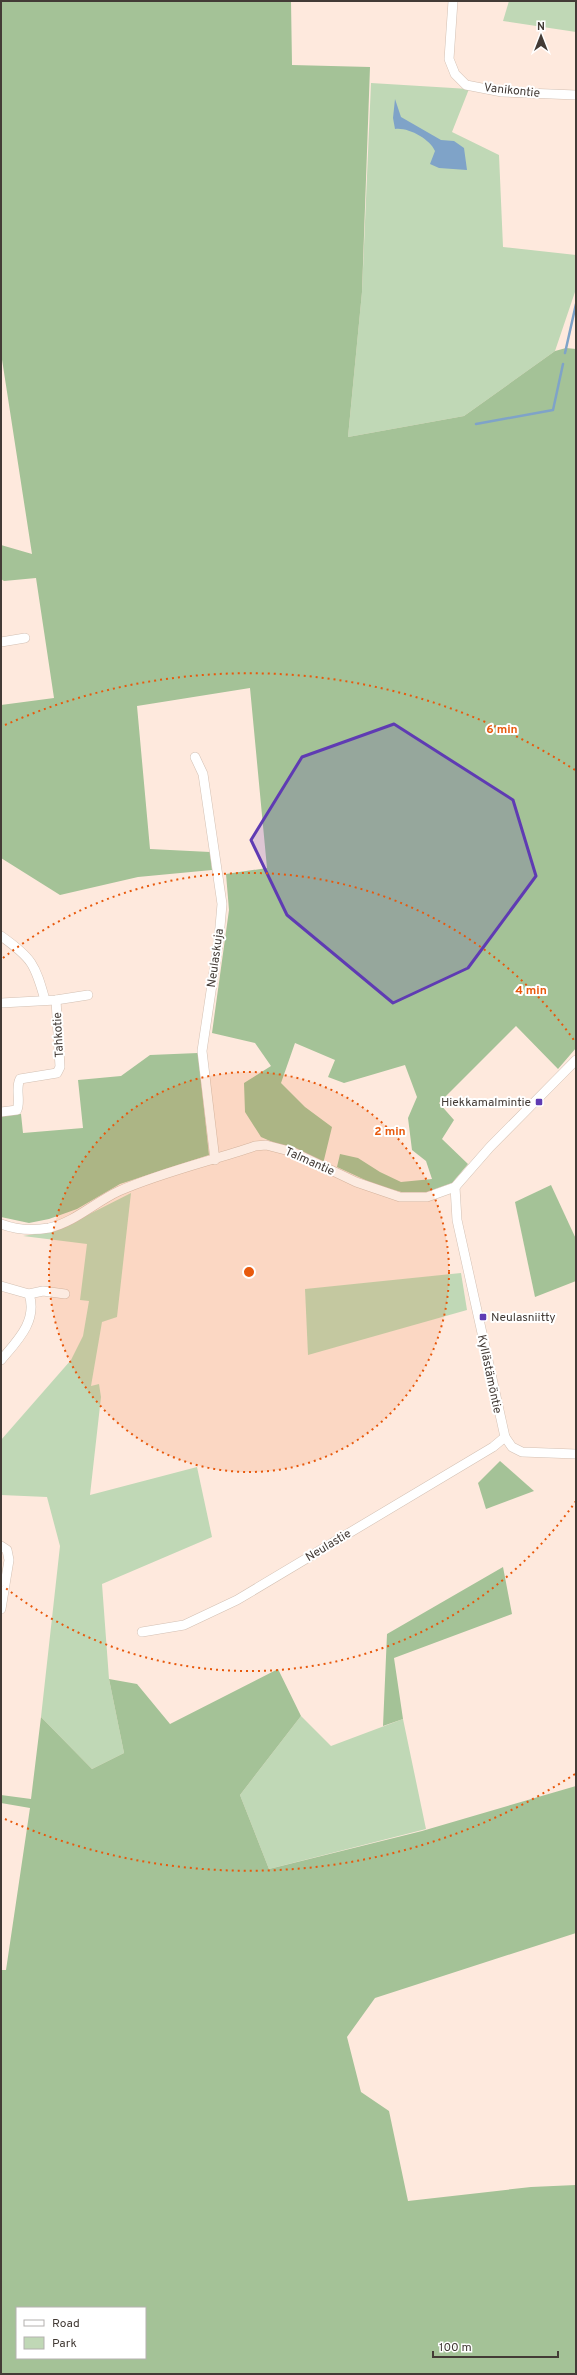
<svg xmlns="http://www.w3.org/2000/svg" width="577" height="2375" font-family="Overpass,sans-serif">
	<rect width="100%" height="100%" fill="#fee9dd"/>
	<!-- green -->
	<g fill="#c0d8b6">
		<polygon points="509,1 576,1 576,32 503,21"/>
		<polygon points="371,83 469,89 452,132 499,155 503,247 576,255 576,289 555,351 464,416 348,437 362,292"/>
		<polygon points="131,1193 117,1317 102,1322 91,1386 99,1384 101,1397 90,1495 197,1467 212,1537 102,1584 109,1679 124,1753 92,1769 41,1717 60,1546 47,1497 1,1495 1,1440 71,1360 83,1336 89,1301 80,1300 87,1244 23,1236 58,1230"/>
		<polygon points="461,1273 467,1310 308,1355 305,1289"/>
		<polygon points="301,1716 331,1746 403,1719 426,1829 269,1869 240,1795"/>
	</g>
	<!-- forest -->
	<g fill="#a4c297" fill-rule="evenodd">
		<polygon points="1,1 291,1 292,65 370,67 362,292 348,437 464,416 555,351 566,348 576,349 576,1048 558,1069 516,1026 439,1103 454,1120 442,1139 468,1164 452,1183 427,1192 412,1195 376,1185 337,1167 340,1154 358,1158 380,1172 401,1182 432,1179 426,1161 412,1150 408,1118 417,1097 405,1065 344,1083 328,1077 335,1060 295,1043 281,1083 305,1107 332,1127 323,1164 261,1137 245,1112 244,1083 271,1066 255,1043 212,1033 229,910 226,874 267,868 250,688 137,706 150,849 210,852 212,870 138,877 60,895 1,858 1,705 54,698 36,578 4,581 1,579 1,545 32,554 1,353"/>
		<polygon points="198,1053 209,1155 120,1184 77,1209 49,1219 29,1223 1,1217 1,1115 21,1114 23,1133 83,1128 78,1080 121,1076 150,1055"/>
		<polygon points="551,1185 576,1239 576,1281 535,1297 515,1202"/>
		<polygon points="500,1461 534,1491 486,1509 478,1483"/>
		<polygon points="503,1567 512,1614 394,1658 403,1719 383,1726 387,1634"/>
		<path d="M278 1669 301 1716 240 1795 269 1869 422 1831 576 1786V1933L375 1998 347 2037 361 2092 389 2111 408 2201 531 2187 576 2185V2374H1V1970H6L30 1808 1 1803V1795L31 1799 41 1717 92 1769 124 1753 109 1679 137 1684 170 1724ZM17 2308H145V2358H17Z"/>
	</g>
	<!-- water -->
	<path fill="#7fa3c8" d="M395 99 401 117 441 140 454 141 464 148 467 170 439 168 430 164 435 151C430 139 408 127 395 129L393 118Z"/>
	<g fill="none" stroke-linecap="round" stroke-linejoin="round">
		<!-- stream -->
		<g stroke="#7fa3c8" stroke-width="2.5">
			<polyline points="565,353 576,304"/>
			<polyline points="476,424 553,410 563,364"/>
		</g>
		<defs>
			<g id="street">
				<polyline points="453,1 449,59 455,74 466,85 502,92 576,95"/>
				<polyline points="1,642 25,638"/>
				<polyline points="195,757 203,774 222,904 219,938 202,1051 215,1160"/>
				<path d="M1 936C32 958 35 964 45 1000"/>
				<polyline points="1,1003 56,1000 88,995"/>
				<path d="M1 1112 17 1110C21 1100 15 1089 20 1079L57 1073 60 1067 56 1000"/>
				<polyline points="455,1187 457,1220 505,1437 512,1447 522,1452 576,1454"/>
				<path d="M1 1224C17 1230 32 1231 49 1228 75 1222 95 1202 119 1191 162 1172 211 1161 255 1146L266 1145 293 1152 356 1182 400 1197H427L455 1187 490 1147 576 1060"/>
				<polyline points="1,1286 29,1294 43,1291 65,1294"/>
				<path d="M1 1360C17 1341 38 1321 29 1294"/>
				<polyline points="1,1546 7,1550 9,1560 1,1609"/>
				<polyline points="142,1632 184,1625 237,1600 493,1447 505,1437"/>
			</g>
		</defs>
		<!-- street casing -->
		<use href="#street" stroke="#d3c0b3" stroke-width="10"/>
		<!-- street -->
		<use href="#street" stroke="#fff" stroke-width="9"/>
	</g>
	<!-- marked area -->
	<path fill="#5f3bb3" fill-opacity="0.2" stroke="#5f3bb3" stroke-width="3" stroke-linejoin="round" d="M394 724 513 800 536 876 468 968 393 1003 287 915 251 840 302 757Z"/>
	<!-- distance rings -->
	<circle cx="249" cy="1272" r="200" fill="#e8590c" fill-opacity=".12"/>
	<g fill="none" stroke="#e8590c" stroke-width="2" stroke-dasharray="2 4">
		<circle cx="249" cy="1272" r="200"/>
		<path d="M576 1501A399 399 0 0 1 3 1586M3 958A399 399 0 0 1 576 1043"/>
		<path d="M575 1774A599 599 0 0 1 5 1819M5 725A599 599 0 0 1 575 770"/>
	</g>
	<!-- markers -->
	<g fill="#5f3bb3" stroke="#fff" stroke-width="1.5">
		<rect x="535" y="1098" width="8" height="8" rx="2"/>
		<rect x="479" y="1313" width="8" height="8" rx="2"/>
	</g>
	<g text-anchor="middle" stroke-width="4" stroke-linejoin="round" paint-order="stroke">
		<!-- street labels -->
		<g font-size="12" fill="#433b36" stroke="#fff">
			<text transform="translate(512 90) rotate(6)" y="4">Vanikontie</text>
			<text transform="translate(215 958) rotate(-82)" y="4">Neulaskuja</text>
			<text transform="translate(58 1035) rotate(-93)" y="4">Tahkotie</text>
			<text transform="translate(310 1161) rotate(24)" y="4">Talmantie</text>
			<text transform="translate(490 1374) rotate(78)" y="4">Kyllästämöntie</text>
			<text transform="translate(328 1545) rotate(-31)" y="4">Neulastie</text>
		</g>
		<!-- poi labels -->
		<g font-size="12" fill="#433b36" stroke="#fff" text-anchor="end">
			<text x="531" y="1106">Hiekkamalmintie</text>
			<text x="491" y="1321" text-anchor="start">Neulasniitty</text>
		</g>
	</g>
	<circle cx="249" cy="1272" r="6" fill="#e8590c" stroke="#fff" stroke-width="2"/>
	<g font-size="12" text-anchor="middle" font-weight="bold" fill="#e8590c" stroke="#fff" stroke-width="4" stroke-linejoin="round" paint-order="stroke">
		<text x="502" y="733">6 min</text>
		<text x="531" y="994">4 min</text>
		<text x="390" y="1135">2 min</text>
	</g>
	<!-- border -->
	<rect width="577" height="2375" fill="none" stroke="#433b36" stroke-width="4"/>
	<!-- legend -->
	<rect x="16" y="2307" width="130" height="52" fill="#ffffff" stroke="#b4b1af"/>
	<rect x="24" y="2320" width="20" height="6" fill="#ffffff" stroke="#b4b1af"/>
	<text x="52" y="2327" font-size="12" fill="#433b36">Road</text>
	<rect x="24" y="2337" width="20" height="12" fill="#c0d8b6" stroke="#b4b1af"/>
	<text x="52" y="2347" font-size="12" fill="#433b36">Park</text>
	<!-- north arrow -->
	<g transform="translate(541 36)" stroke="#ffffff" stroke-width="3" paint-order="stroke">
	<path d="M0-3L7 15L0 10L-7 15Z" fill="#433b36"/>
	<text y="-6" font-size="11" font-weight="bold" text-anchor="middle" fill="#433b36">N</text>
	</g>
	<!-- scale -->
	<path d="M433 2351v6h125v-6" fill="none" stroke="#433b36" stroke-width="2"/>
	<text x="439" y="2351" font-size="12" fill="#433b36" stroke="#ffffff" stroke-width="3" paint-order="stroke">100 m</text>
</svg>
